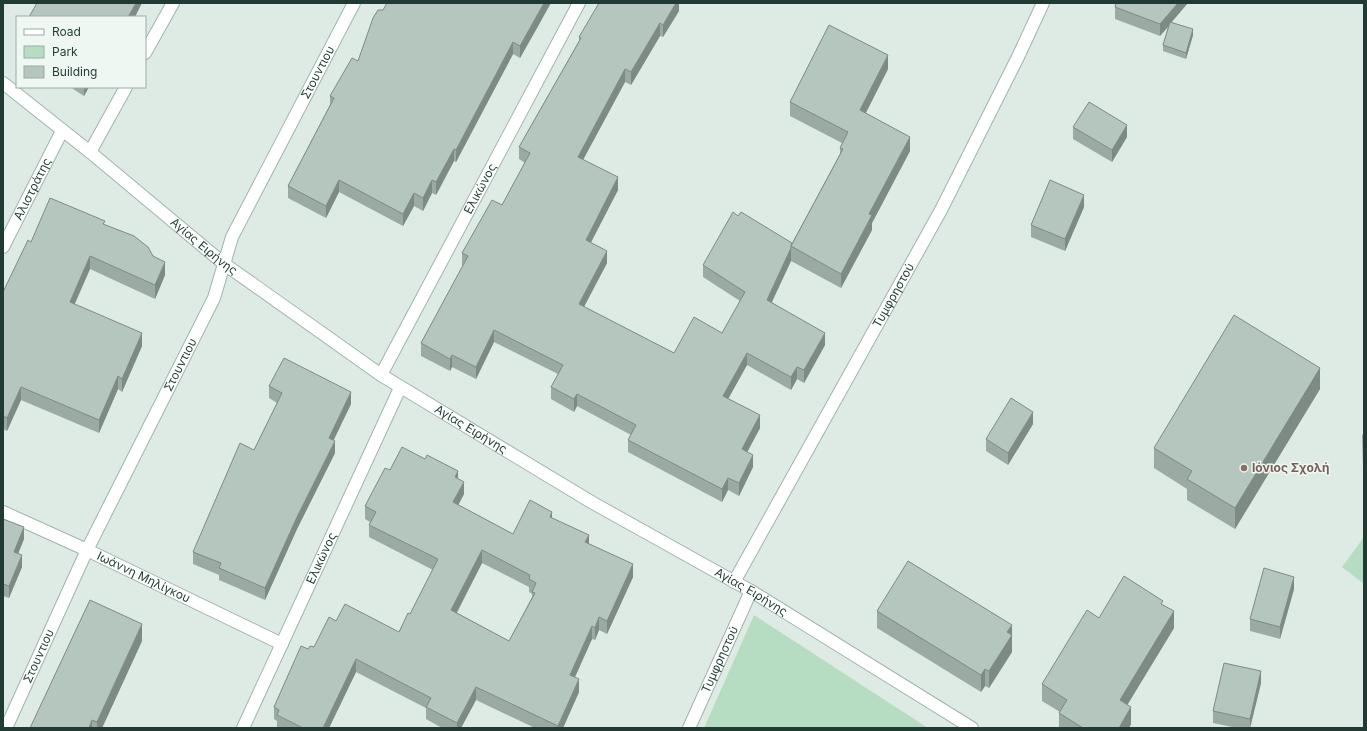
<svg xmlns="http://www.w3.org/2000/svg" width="1367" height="731" font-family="Inter,sans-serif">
	<rect width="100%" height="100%" fill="#deebe5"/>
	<!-- green -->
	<g fill="#b6ddc1">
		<polygon points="1364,537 1364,584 1342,567"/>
		<polygon points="754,615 928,728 704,728"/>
	</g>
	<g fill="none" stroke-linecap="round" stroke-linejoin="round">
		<defs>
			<g id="street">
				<polyline points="145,53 173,3"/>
				<path id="s1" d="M3 83 90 152 223 263 381 375 593 503 751 591 972 728"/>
				<polyline points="90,152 126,87"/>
				<path id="s2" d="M3 247 62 131"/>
				<path id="s3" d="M381 375 579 3"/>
				<path id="s4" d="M3 512 87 550 282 644"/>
				<path id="s5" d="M734 582 941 210 1018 57 1043 3"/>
				<path id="s6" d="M6 728 87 550 214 298 232 237 354 3"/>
				<path id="s7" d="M243 728 400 388"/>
				<path id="s8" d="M689 728 751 591"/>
			</g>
		</defs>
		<!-- street casing -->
		<use href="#street" stroke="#a1b3ac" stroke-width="14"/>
		<!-- street -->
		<use href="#street" stroke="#fff" stroke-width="12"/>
	</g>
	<!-- wall -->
	<g fill="#9baaa3" fill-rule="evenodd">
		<polygon points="676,3 679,3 679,11 663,37 660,36 631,85 625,82 583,160 618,190 591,242 607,263 584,307 674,353 722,333 740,301 703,277 703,265 738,216 792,243 840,154 840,148 842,143 790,116 790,102 888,69 866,113 910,151 872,223 872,230 841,288 791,261 772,302 825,345 804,383 797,379 791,390 747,365 728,399 760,428 747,452 753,467 739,496 728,490 722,502 628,452 628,440 631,435 577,406 574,412 551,399 551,387 558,374 494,342 476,379 452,367 450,371 421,356 421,343 463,266 462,265 462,253 502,205 525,163 519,159 519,147 579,41 579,37"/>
		<polygon points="1115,7 1172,23 1193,35 1186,59 1163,51 1163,45 1168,27 1160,36 1115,19"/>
		<polygon points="542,19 520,58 513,54 456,162 454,161 436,195 432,193 423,211 414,206 403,226 339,192 326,218 288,198 288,186 330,105 330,96 358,61"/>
		<polygon points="70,87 89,87 84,96"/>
		<polygon points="1073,127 1127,137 1112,162 1073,139"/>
		<polygon points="1084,207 1065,251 1031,237 1031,225"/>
		<polygon points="105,225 153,256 165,275 155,299 90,269 74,304 142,346 122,392 118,389 99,433 21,400 7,431 3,429 3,292 31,242"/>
		<polygon points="269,386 351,404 333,440 335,453 297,529 265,600 219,580 219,575 193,564 193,552 254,450 277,403 269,398"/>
		<polygon points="1320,389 1235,529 1187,500 1187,489 1154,468 1154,448"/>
		<polygon points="1033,424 1008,465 986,451 986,439"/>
		<polygon points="1364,433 1364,470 1363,468 1362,435"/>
		<path d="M390 470 458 478 464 494 458 505 513 534 552 518 589 544 633 577 607 634 599 630 595 640 592 639 575 677 579 692 563 728H535L476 700 461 728H442L426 719V708L356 672 329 728H277V721L274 719V707L308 649 314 647 336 621 399 632 410 614 433 570 369 537V525L370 522 365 519V506ZM482 563 529 587V592L532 594V597L509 641 457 613Z"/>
		<polygon points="3,519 24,539 18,553 22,567 9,598 3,596"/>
		<polygon points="1294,589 1280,639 1250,631 1250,619"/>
		<polygon points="1163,605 1174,628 1127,705 1131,724 1129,728 1059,728 1059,713 1060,712 1042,701 1042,684 1099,618"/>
		<polygon points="877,611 1012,641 1012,652 989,688 985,686 981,692 877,628"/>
		<polygon points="142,641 102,728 30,728"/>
		<polygon points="1261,683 1250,728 1237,728 1213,723 1213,711"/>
	</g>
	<!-- shaded-wall -->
	<g fill="#7e8b85">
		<polygon points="136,3 142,3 135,17 128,17"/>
		<polygon points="544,3 551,3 542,19 520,58 520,46"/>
		<polygon points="676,3 679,3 679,11 663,37 663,25"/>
		<polygon points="1178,3 1188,3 1160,36 1160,24"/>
		<polygon points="660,23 660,36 631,85 631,72"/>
		<polygon points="1193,29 1193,35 1186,59 1186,53"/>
		<polygon points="513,42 513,54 456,162 456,150"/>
		<polygon points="888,55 888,69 860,124 860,110"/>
		<polygon points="625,69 625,82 578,169 578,157"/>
		<polygon points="84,87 89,87 84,96"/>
		<polygon points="1127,125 1127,137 1112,162 1112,150"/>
		<polygon points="910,137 910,151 872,223 872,230 841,288 841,274 869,214"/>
		<polygon points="454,149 454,161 436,195 436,182"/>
		<polygon points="618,177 618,190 586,252 586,240"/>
		<polygon points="339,180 339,192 326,218 326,206"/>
		<polygon points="432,180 432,193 423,211 423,198"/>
		<polygon points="414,193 414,206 403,226 403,214"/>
		<polygon points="1084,195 1084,207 1065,251 1065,239"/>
		<polygon points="791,248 791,261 767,312 767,300"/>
		<polygon points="607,251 607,263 579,316 579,304"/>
		<polygon points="90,256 90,269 70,315 70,302"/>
		<polygon points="165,262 165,275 155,299 155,285"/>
		<polygon points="494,330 494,342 476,379 476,367"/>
		<polygon points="142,333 142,346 122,392 122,379"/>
		<polygon points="825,333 825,345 804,383 804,370"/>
		<polygon points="747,353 747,365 723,408 723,396"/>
		<polygon points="452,355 452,367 450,371 450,359"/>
		<polygon points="797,367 797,379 791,390 791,377"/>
		<polygon points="1320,368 1320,389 1235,529 1235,508"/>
		<polygon points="118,376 118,389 99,433 99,420"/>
		<polygon points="21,387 21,400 7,431 7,418"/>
		<polygon points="351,392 351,404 329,450 329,438"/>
		<polygon points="577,394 577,406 574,412 574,399"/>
		<polygon points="1033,412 1033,424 1008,465 1008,453"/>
		<polygon points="760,415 760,428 742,462 742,449"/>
		<polygon points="335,441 335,453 297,529 265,600 265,588 297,517"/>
		<polygon points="753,455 753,467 739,496 739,483"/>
		<polygon points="458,471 458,484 455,477"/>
		<polygon points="728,478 728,490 722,502 722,489"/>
		<polygon points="464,482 464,494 453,515 453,502"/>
		<polygon points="552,512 552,525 550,517"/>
		<polygon points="24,527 24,539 14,564 14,552"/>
		<polygon points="589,535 589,547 585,542"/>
		<polygon points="482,550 482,563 451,623 451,610"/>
		<polygon points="22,555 22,567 9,598 9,586"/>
		<polygon points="633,564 633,577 607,634 607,621"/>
		<polygon points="1294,577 1294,589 1280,639 1280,627"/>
		<polygon points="1174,611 1174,628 1120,717 1120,700"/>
		<polygon points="599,617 599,630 595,640 595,628"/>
		<polygon points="142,624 142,641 102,728 97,728 97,722"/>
		<polygon points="1012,625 1012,652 989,688 989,671 1007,632"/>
		<polygon points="592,626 592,639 570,688 570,675"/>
		<polygon points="356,659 356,672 329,728 323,728"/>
		<polygon points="985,669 985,686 981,692 981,675"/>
		<polygon points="1261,671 1261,683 1250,728 1250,719"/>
		<polygon points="579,679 579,692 563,728 558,728 558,726"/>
		<polygon points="476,687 476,700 461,728 457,728 457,723"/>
		<polygon points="1131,707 1131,724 1129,728 1119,728"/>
		<polygon points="92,720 92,728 89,728"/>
	</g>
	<!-- building -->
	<g fill="#b4c6be" stroke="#7e8b85" fill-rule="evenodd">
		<polygon points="37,3 136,3 128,17 29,17"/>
		<polygon points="387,3 544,3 520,46 513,42 456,150 454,149 436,182 432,180 423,198 414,193 403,214 339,180 326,206 288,186 334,98 330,96 352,58 358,61 373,18 378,10 383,10"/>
		<polygon points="599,3 676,3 663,25 660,23 631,72 625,69 578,157 618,177 586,240 607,251 579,304 674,353 694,317 722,333 745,292 703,265 733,212 738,216 741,212 792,243 791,246 791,248 767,300 825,333 804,370 797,367 791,377 747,353 723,396 760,415 742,449 753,455 739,483 728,478 722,489 628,440 636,425 577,394 574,399 551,387 563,365 494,330 476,367 452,355 450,359 421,343 468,256 462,253 492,200 502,205 530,153 519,147 581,38 579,37"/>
		<polygon points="1116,3 1178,3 1160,24 1115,7"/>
		<polygon points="1170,22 1193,29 1186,53 1163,45"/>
		<polygon points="829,25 888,55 860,110 910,137 869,214 872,215 841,274 791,246 843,149 840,148 848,132 790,102"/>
		<polygon points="1089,102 1127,125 1112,150 1073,127"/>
		<polygon points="1050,180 1084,195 1065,239 1031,225"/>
		<polygon points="50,198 105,221 103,224 134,236 148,247 153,256 165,262 155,285 90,256 70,302 142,333 122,379 118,376 99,420 21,387 7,418 3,416 3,292 28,240 31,242"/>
		<polygon points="1234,315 1320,368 1235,508 1187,479 1192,471 1154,448"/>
		<polygon points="284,358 351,392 329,438 335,441 297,517 265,588 219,568 221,563 193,552 240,443 254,450 282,393 269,386"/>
		<polygon points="1011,398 1033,412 1008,453 986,439"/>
		<path d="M402 447 425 459 427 455 458 471 455 477 464 482 453 502 513 534 530 500 552 512 550 517 589 535 585 542 633 564 607 621 599 617 595 628 592 626 570 675 579 679 558 726 476 687 457 723 426 707 431 698 356 659 323 728H303L277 715 279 710 274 707 301 646 308 649 310 646 314 647 329 617 336 621 345 604 399 632 408 613 410 614 438 559 369 525 376 512 365 506 385 468 390 470ZM482 550 530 575 529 579 536 583 532 592 535 593 509 641 451 610Z"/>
		<polygon points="3,519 24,527 14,552 22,555 9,586 3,584"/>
		<polygon points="908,561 1012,625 1007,632 1012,635 989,671 985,669 981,675 877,611"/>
		<polygon points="1264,568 1294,577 1280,627 1250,619"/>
		<polygon points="1124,576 1163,601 1161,604 1174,611 1120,700 1131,707 1119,728 1083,728 1059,713 1067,700 1042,684 1087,610 1099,618"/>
		<polygon points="90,600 142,624 97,722 92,720 89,728 30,728"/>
		<polygon points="1224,663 1261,671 1250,719 1213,711"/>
	</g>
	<!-- markers -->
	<circle fill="#8d6e63" stroke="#eff7f3" stroke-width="1.5" cx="1244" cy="468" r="4"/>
	<g text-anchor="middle" stroke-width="3" stroke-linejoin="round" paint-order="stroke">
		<!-- street labels -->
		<g font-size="12" fill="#1f3b34" stroke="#eff7f3">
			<text dy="4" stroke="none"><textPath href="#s6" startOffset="727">Στουντιου</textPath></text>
			<text dy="4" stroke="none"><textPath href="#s2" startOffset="65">Αλιστράτης</textPath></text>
			<text dy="4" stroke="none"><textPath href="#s3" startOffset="211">Ελικώνος</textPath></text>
			<text dy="4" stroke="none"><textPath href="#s1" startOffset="259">Αγίας Ειρήνης</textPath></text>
			<text dy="4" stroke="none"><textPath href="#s5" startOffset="328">Τυμφρηστού</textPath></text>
			<text dy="4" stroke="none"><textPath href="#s6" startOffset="403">Στουντιου</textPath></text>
			<text dy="4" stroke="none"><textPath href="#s1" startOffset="583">Αγίας Ειρήνης</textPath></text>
			<text dy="4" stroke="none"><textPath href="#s7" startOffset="187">Ελικώνος</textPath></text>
			<text dy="4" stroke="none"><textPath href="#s4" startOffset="155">Ιωάννη Μηλίγκου</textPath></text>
			<text dy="4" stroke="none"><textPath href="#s1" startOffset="907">Αγίας Ειρήνης</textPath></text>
			<text dy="4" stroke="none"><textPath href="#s6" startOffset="79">Στουντιου</textPath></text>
			<text dy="4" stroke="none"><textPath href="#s8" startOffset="75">Τυμφρηστού</textPath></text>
		</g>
		<!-- education labels -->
		<g font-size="12" font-weight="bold" fill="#785e54" stroke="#eff7f3" text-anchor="start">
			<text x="1252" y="472">Ιόνιος Σχολή</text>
		</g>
	</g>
	<!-- border -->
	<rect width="1367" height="731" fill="none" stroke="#1f3b34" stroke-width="8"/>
	<!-- legend -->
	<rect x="16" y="16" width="130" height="72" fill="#eff7f3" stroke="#9caca7"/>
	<rect x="24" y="29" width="20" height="6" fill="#ffffff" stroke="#9caca7"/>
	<text x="52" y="36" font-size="12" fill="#1f3b34">Road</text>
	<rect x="24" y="46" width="20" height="12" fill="#b6ddc1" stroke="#9caca7"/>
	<text x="52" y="56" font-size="12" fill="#1f3b34">Park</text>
	<rect x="24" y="66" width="20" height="12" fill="#b4c6be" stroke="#9caca7"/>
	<text x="52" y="76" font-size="12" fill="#1f3b34">Building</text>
</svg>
